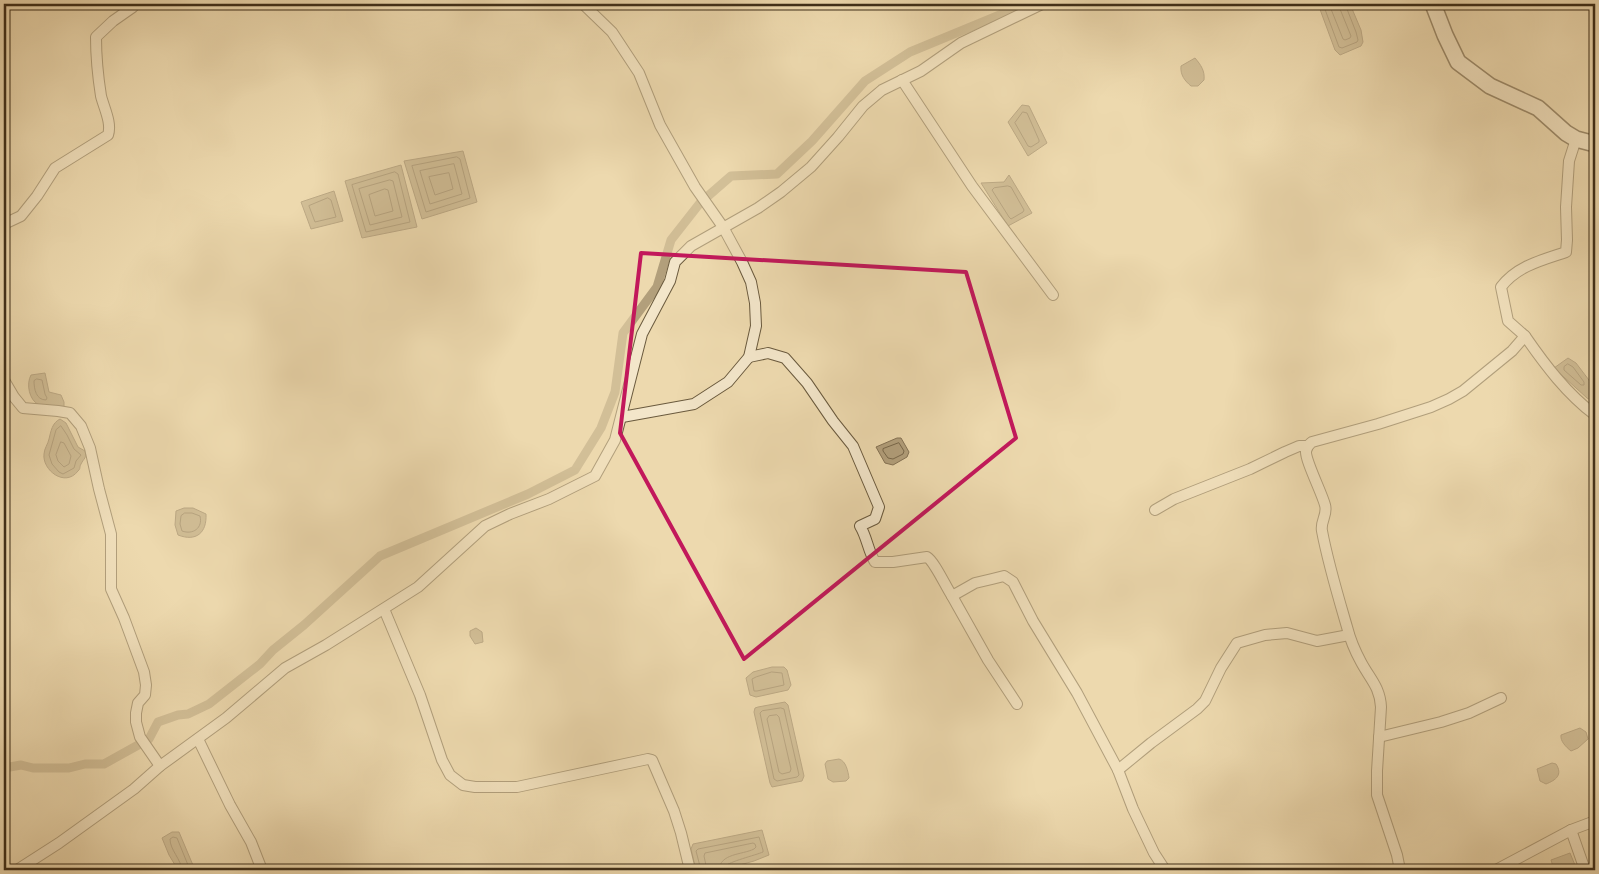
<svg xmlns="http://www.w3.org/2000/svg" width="1599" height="874" font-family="'IM FELL French Canon',serif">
	<rect width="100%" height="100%" fill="#edd9ae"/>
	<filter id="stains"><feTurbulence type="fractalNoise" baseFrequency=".004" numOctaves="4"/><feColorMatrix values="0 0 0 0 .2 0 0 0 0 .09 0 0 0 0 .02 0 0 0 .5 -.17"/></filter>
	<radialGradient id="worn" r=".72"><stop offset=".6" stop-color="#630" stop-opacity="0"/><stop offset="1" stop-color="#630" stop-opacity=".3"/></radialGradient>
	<!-- water -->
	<g fill="#b29f7b" stroke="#847254">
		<polygon points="1318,4 1350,4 1361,30 1363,42 1361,46 1340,55 1335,50"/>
		<path d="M1195 58C1201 65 1205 71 1204 80L1198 86H1191C1185 81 1180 75 1181 66Z"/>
		<polygon points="1022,105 1029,106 1047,143 1028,156 1008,122"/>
		<polygon points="463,151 477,202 422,219 404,161"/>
		<polygon points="401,165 417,227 362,238 345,181"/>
		<polygon points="1009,175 1032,213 1008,226 981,183 1004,182"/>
		<polygon points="334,191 343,221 311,229 301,202"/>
		<polygon points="1568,358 1576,363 1595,388 1595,403 1587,398 1554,368"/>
		<path d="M45 373 49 392 61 395 64 402V407C58 408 45 408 39 405 29 400 26 384 31 375Z"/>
		<path d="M60 419 66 423 78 447 85 451C87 458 84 458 81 464 79 468 81 468 78 471 65 488 42 470 44 454 44 449 48 444 49 439 51 431 52 423 60 419Z"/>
		<polygon points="897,438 901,438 909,452 907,457 893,465 885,463 876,447"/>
		<path d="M184 508H193L206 514C207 533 196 542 178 535L175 525 176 511Z"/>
		<polygon points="476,628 482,632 483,642 475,644 470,636 470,631"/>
		<polygon points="772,667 784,667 787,670 791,685 788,690 756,697 750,695 746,678 753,672"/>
		<polygon points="785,702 788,705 804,776 802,781 772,787 770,783 754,712 755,708 758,707"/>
		<path d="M1580 728 1586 732 1588 739 1578 748 1571 751C1566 747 1560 741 1561 735Z"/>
		<path d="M839 759C846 761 848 771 849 778L846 781 833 782 828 779 825 764 827 761Z"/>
		<path d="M1552 763 1556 764C1563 775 1556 780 1546 784L1540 781 1537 769Z"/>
		<polygon points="762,830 769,855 754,861 722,870 696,870 691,849 693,844"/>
		<polygon points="172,832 179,832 195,870 178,870 169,855 162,838"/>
		<polygon points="1570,853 1577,870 1554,870 1551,860"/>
	</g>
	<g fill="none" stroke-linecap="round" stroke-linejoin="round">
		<!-- shore -->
		<g stroke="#78674a" stroke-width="1">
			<polyline points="1323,4 1339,47 1342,48 1357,42 1358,40 1356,32 1345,4"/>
			<polyline points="1329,4 1343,39 1345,40 1350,38 1351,36 1340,9 1339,4"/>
			<polygon points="1023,112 1027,113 1039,140 1039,142 1031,147 1028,146 1015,123"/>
			<polygon points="457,157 460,159 470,198 426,212 412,166"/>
			<polygon points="454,164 462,194 430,204 420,171"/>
			<polygon points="395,172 398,174 410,222 366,232 352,185"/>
			<polygon points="449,173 453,189 435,195 429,177"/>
			<polygon points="390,180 393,181 402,217 370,225 359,189"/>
			<polygon points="1008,186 1011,187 1024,210 1023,212 1011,219 1009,217 992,190 994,188"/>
			<polygon points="385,189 388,190 393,211 375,216 369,195"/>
			<polygon points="328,198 331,200 336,217 315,222 309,206"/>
			<polygon points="1568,364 1573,367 1584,382 1584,385 1581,385 1564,370 1564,367"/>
			<path d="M37 379 42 380 45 394 47 398 46 400C36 400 34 389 34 381Z"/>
			<polygon points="61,426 67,435 74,449 81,455 76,461 74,468 63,474 59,472 52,464 49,455 56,430"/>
			<polygon points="61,442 64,443 71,456 69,464 64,467 58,461 56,455"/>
			<polygon points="899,443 904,451 903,454 893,459 888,458 883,451 883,449"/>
			<path d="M185 513H192L200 516C203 528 193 535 182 531L180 524 181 516Z"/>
			<polygon points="772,672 782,673 784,685 757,691 754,691 752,679 756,677"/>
			<polygon points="781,708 784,709 799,775 797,777 777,781 774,779 760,713 762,711"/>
			<polygon points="777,715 779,717 791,769 790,772 782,774 779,772 767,719 769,716"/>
			<path d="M182 870C181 859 170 850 170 839L173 837 177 838 190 870"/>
			<path d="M701 870 696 851 698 849 759 837 763 850V852C756 855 728 862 726 866 725 867 725 869 725 870"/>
			<path d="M707 870 704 856 705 853 753 843 755 844 756 847 754 849C742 855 720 853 719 870"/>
		</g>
		<!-- canal -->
		<polyline stroke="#b29f7b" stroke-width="9" points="4,768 21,765 33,768 69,768 85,764 104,764 149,739 158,722 178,715 188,714 209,704 260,664 273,650 304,625 380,556 528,494 575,470 601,428 615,392 623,333 657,287 671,240 700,203 731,176 777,174 812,141 865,81 910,52 1026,4"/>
		<defs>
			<g id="street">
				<polyline points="583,4 612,32 639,73 660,125 695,187 723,227 742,262 751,282 755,303 756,326 749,357 728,382 694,404 622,417"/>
				<polyline points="902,80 972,186 1053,295"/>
				<path d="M4 224 21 216 37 196 55 168 108 135C112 123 104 108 101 96 98 77 96 57 96 37L113 21 133 7 135 4"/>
				<path d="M1525 336C1545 365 1567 394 1595 415"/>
				<path d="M749 357 768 353 785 358 807 383 833 421 853 446 879 507 875 519 860 526C867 537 868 551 875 562H893L927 557C934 561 946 587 952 596L975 583 992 579 1004 576 1013 582 1033 621 1077 693 1118 770 1133 809 1154 853 1165 870"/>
				<polyline points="4,380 14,397 23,408 58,411 70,413 81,426 90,448 99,489 111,534 111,589 124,618 144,672 146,685 145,695 138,703 136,713 136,722 140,737 160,766"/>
				<polyline points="1155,510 1174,499 1250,469 1285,452 1299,446 1308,446"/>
				<polyline points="952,596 988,660 1017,704"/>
				<polyline points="384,609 420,695 442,760 450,775 463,785 475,787 517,787 648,759 652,760 674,811 681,833 690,870"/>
				<polyline points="1379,737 1441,722 1469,713 1501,698"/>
				<polyline points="198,739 230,805 251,842 262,870"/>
				<polyline points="1118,770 1151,743 1197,709 1205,701 1221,668 1237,643 1265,635 1287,633 1317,641 1349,635"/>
				<polyline points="1571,830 1585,870"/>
				<polyline points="17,870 59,843 134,789 160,766 226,718 285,668 326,645 418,587 485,526 510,514 549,499 595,476 615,440 642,334 670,281 675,262 691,246 758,208 781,192 811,167 838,137 863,106 882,90 921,71 961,43 1042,4"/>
				<path d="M1400 870 1397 855 1377 795V771L1381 707C1380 687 1370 679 1361 662 1355 651 1350 639 1347 627 1338 596 1328 563 1322 531 1320 521 1328 515 1325 505 1322 493 1305 460 1306 451 1307 447 1309 444 1312 442L1378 424 1431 407 1449 399 1463 391 1512 351 1525 336 1508 321 1501 287C1517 266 1542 260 1566 252L1567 240 1566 207 1569 161 1576 139"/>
				<polyline points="1496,870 1571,830 1595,821"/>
			</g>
			<polyline id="secondary" points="1433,4 1445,35 1458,62 1490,86 1538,108 1566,133 1576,139 1595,144"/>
		</defs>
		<!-- street casing -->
		<use href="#street" stroke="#6a5a3e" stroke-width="12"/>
		<!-- secondary casing -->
		<use href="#secondary" stroke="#3f2f19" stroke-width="18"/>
		<!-- street -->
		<use href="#street" stroke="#f3e6ca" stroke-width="10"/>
		<!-- secondary -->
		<use href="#secondary" stroke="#f3e6ca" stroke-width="15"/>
	</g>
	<!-- marked area -->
	<path d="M0 0H1599V874H0ZM641 253 966 272 1016 438 744 659 620 433Z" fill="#edd9ae" fill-opacity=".55" fill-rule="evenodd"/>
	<path fill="none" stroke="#c2185b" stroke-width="4" stroke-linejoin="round" d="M641 253 966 272 1016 438 744 659 620 433Z"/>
	<!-- margin -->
	<rect width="1599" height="874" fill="none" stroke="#edd9ae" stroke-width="20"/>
	<rect x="5" y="5" width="1589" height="864" fill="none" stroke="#3f2f19" stroke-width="2.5"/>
	<rect x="10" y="10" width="1579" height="854" fill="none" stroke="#3f2f19"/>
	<rect width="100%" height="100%" filter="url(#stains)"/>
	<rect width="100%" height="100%" fill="url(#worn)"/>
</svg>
